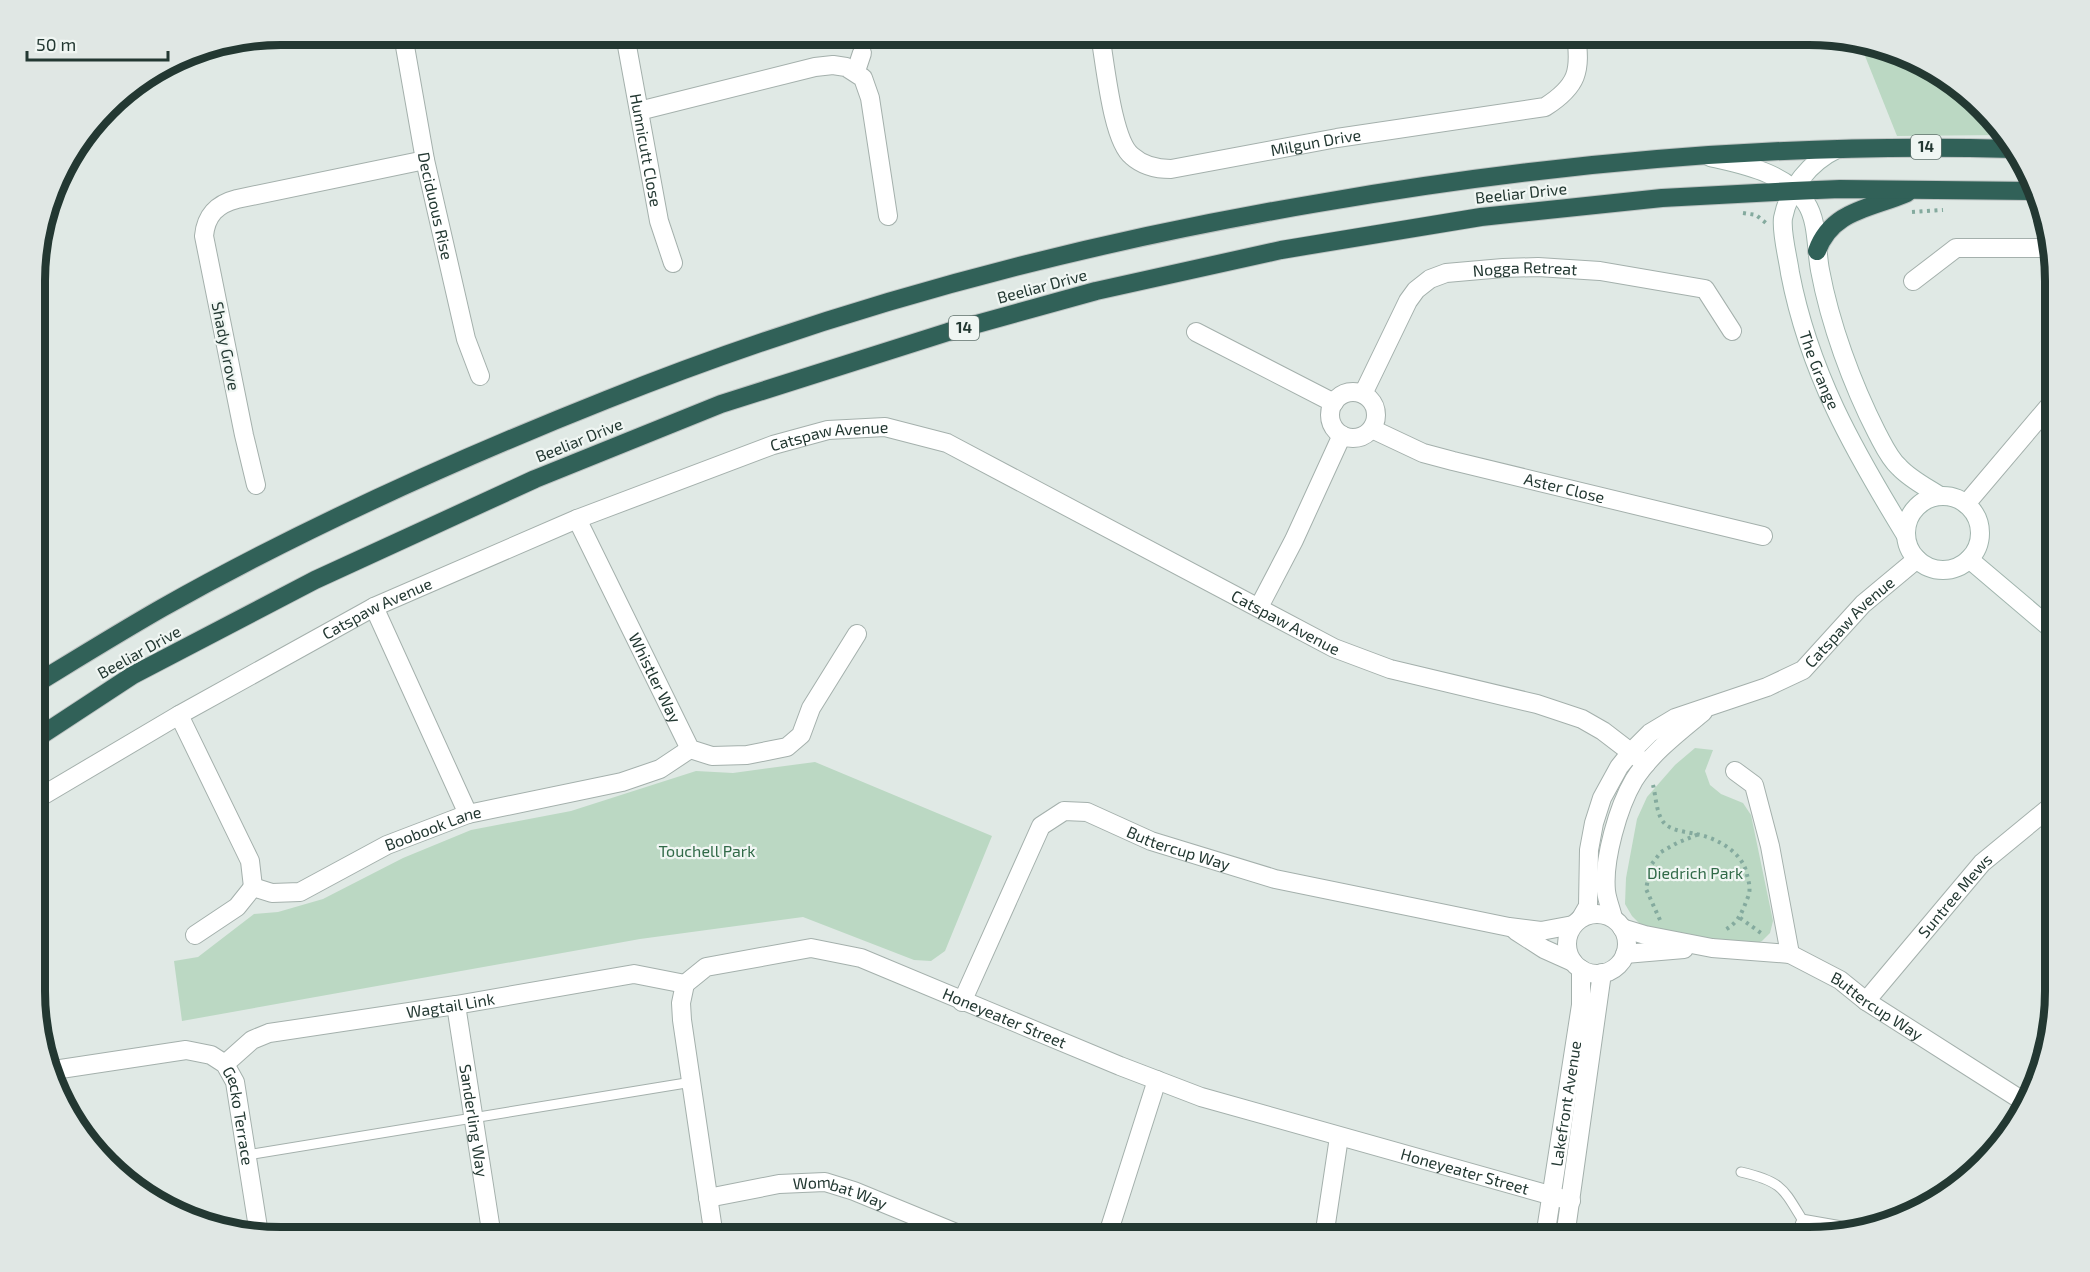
<svg xmlns="http://www.w3.org/2000/svg" width="2090" height="1272" font-family="'Exo 2',sans-serif">
	<rect width="100%" height="100%" fill="#e0e9e5"/>
	<!-- green -->
	<g fill="#bbd8c3">
		<polygon points="1859,41 1873,43 1945,76 2001,135 1897,136"/>
		<polygon points="1695,748 1713,750 1705,771 1710,785 1721,794 1743,803 1751,815 1773,921 1770,933 1762,941 1741,950 1648,932 1632,916 1625,904 1626,878 1637,819 1647,797 1675,765"/>
		<polygon points="815,762 992,836 945,951 931,961 914,960 803,917 640,939 182,1021 174,961 198,957 254,914 278,912 323,899 403,858 471,830 571,811 696,771 733,773"/>
	</g>
	<g fill="none" stroke-linecap="round" stroke-linejoin="round">
		<defs>
			<g id="lane">
				<polyline points="247,1155 692,1082"/>
				<path d="M1741 1172C1784 1182 1783 1189 1805 1224"/>
			</g>
			<g id="street">
				<path id="s1" d="M403 35 425 160 466 339 480 376"/>
				<path id="s2" d="M625 35 659 221 673 263"/>
				<path id="s3" d="M1100 35C1105 61 1112 141 1132 156 1143 166 1157 169 1171 169L1337 138 1545 107C1578 86 1581 71 1576 35"/>
				<polyline points="856,71 862,53"/>
				<polyline points="639,111 815,67 833,65 846,67 863,78 870,98 888,216"/>
				<polyline points="1913,281 1956,248 2050,248"/>
				<polyline points="1196,332 1334,403"/>
				<circle cx="1353" cy="415" r="23"/>
				<path id="s4" d="M1363 394 1408 301 1416 290 1430 279 1446 273 1503 268 1538 267 1600 271 1705 289 1732 331"/>
				<path id="s5" d="M1372 429 1423 453 1453 461 1763 536"/>
				<path d="M256 485 244 435 204 236C206 215 217 204 237 199L425 160"/>
				<polyline points="1966,504 2055,399"/>
				<path id="s6" d="M577 519 690 749 712 756 747 755 787 747 801 735 811 708 857 634"/>
				<polyline points="37,588 38,597"/>
				<polyline points="374,607 468,814"/>
				<polyline points="1259,607 1294,540 1342,435"/>
				<polyline points="179,715 250,861 253,887"/>
				<polyline points="1735,771 1754,785 1770,846 1790,954"/>
				<path id="s7" d="M37 799 179 715 374 607 577 519 773 445 828 430 885 427 947 443 1334 648 1390 669 1537 704 1582 719 1603 731 1646 764"/>
				<circle cx="1597" cy="944" r="30"/>
				<path id="s8" d="M1581 918 1588 906 1589 850 1594 823 1602 798 1619 767 1631 752 1650 733 1675 718 1767 687 1803 670 1863 604 1917 559"/>
				<path d="M1613 918C1611 909 1607 900 1606 891 1603 860 1618 807 1634 780 1651 753 1679 732 1703 712"/>
				<path id="s9" d="M1622 928 1645 935 1712 948 1790 954 1840 980 1866 1001 2026 1103"/>
				<polyline points="1516,931 1544,949 1573,962"/>
				<path id="s10" d="M195 935 237 907 253 887 272 893 300 892 387 845 468 814 622 782 660 769 690 749"/>
				<polyline points="1625,954 1684,949"/>
				<path id="s11" d="M1866 1001 1982 863 2055 803"/>
				<path id="s12" d="M962 1002 1041 826 1064 811 1087 812 1151 841 1275 879 1509 927 1541 931 1573 925"/>
				<path id="s13" d="M456 1005 492 1237"/>
				<path id="s14" d="M225 1064 252 1040 269 1033 456 1005 634 974 685 984"/>
				<path id="s15" d="M54 1070 186 1050 211 1055 225 1064 235 1082 259 1234"/>
				<path id="s16" d="M708 1198 779 1184 825 1182 854 1191 966 1237"/>
				<path id="s17" d="M714 1237 682 1020 681 1003 685 984 706 967 811 948 861 958 1120 1066 1201 1097 1571 1201"/>
				<polyline points="1107,1237 1157,1080"/>
				<polyline points="1324,1237 1339,1137"/>
				<path id="s18" d="M1545 1237 1581 1005V969"/>
				<polyline points="1565,1237 1602,973"/>
				<polyline points="1801,1237 1805,1224 1845,1231"/>
			</g>
			<g id="secondary">
				<path id="s19" d="M1837 149C1810 162 1789 188 1783 218 1781 232 1788 258 1790 273 1809 372 1853 449 1905 534"/>
				<path d="M1710 157C1743 165 1785 172 1806 203 1818 221 1816 249 1820 270 1830 324 1852 384 1877 433 1883 444 1889 458 1899 467 1910 479 1926 487 1940 496"/>
				<circle cx="1943" cy="533" r="37"/>
				<polyline points="1969,559 2055,632"/>
			</g>
			<g id="highway">
				<path d="M1817 251C1832 210 1870 209 1907 193"/>
				<path d="M37 683C78 658 120 632 162 608 304 528 455 460 606 400 835 308 1076 244 1319 203 1548 163 1781 142 2014 149"/>
				<polyline points="37,738 133,675 315,580 535,479 721,404 948,332 1096,291 1281,250 1481,217 1662,198 1793,191 1840,189 2032,191"/>
			</g>
		</defs>
		<!-- lane casing -->
		<use href="#lane" stroke="#a4b0ac" stroke-width="11"/>
		<!-- street casing -->
		<use href="#street" stroke="#a4b0ac" stroke-width="20"/>
		<!-- secondary casing -->
		<use href="#secondary" stroke="#a0b4ad" stroke-width="20"/>
		<!-- highway casing -->
		<use href="#highway" stroke="#bdc3c2" stroke-width="20"/>
		<!-- path -->
		<g stroke="#84aa9e" stroke-width="4" stroke-dasharray="3 4.5" stroke-linecap="butt">
			<polyline points="1912,212 1943,210"/>
			<polyline points="1743,213 1756,215 1766,223"/>
			<path d="M1653 785C1656 796 1656 815 1665 824 1673 831 1687 832 1696 834 1717 838 1743 852 1747 875 1749 882 1751 890 1748 897 1742 912 1739 922 1725 930"/>
			<polyline points="1740,918 1761,933"/>
			<polyline points="1660,920 1646,889 1651,865 1661,852 1677,843 1699,834"/>
		</g>
		<!-- lane -->
		<use href="#lane" stroke="#fff" stroke-width="9"/>
		<!-- street -->
		<use href="#street" stroke="#fff" stroke-width="18"/>
		<!-- secondary -->
		<use href="#secondary" stroke="#fff" stroke-width="18"/>
		<!-- highway -->
		<use href="#highway" stroke="#316158" stroke-width="18"/>
	</g>
	<g text-anchor="middle" stroke-width="4.5" stroke-linejoin="round" paint-order="stroke">
		<!-- shield labels -->
		<g fill="#f0f6f3" stroke="#60716c" stroke-width="1.5">
			<rect x="1911" y="135" width="30" height="24" rx="4.5"/>
			<rect x="949" y="316" width="30" height="24" rx="4.5"/>
		</g>
		<g font-size="15" font-weight="bold" fill="#233832">
			<text x="1926" y="152">14</text>
			<text x="964" y="333">14</text>
		</g>
		<!-- street labels -->
		<g font-size="16" fill="#233832" stroke="#f0f6f3">
			<text dy="6" stroke="none"><textPath href="#s3" startOffset="316">Milgun Drive</textPath></text>
			<text dy="6" stroke="none"><textPath href="#s2" startOffset="117">Hunnicutt Close</textPath></text>
			<text transform="translate(1521 193) rotate(-6)" y="6">Beeliar Drive</text>
			<text dy="6" stroke="none"><textPath href="#s1" startOffset="174">Deciduous Rise</textPath></text>
			<text dy="6" stroke="none"><textPath href="#s4" startOffset="231">Nogga Retreat</textPath></text>
			<text transform="translate(1042 286) rotate(-15)" y="6">Beeliar Drive</text>
			<text transform="translate(226 346) rotate(79)" y="6">Shady Grove</text>
			<text dy="6" stroke="none"><textPath href="#s19" startOffset="248">The Grange</textPath></text>
			<text transform="translate(579 440) rotate(-22)" y="6">Beeliar Drive</text>
			<text dy="6" stroke="none"><textPath href="#s7" startOffset="876">Catspaw Avenue</textPath></text>
			<text dy="6" stroke="none"><textPath href="#s5" startOffset="202">Aster Close</textPath></text>
			<text dy="6" stroke="none"><textPath href="#s7" startOffset="390">Catspaw Avenue</textPath></text>
			<text dy="6" stroke="none"><textPath href="#s7" startOffset="1380">Catspaw Avenue</textPath></text>
			<text dy="6" stroke="none"><textPath href="#s8" startOffset="438">Catspaw Avenue</textPath></text>
			<text transform="translate(139 652) rotate(-29)" y="6">Beeliar Drive</text>
			<text dy="6" stroke="none"><textPath href="#s6" startOffset="177">Whistler Way</textPath></text>
			<text dy="6" stroke="none"><textPath href="#s10" startOffset="272">Boobook Lane</textPath></text>
			<text dy="6" stroke="none"><textPath href="#s12" startOffset="342">Buttercup Way</textPath></text>
			<text dy="6" stroke="none"><textPath href="#s11" startOffset="138">Suntree Mews</textPath></text>
			<text dy="6" stroke="none"><textPath href="#s14" startOffset="238">Wagtail Link</textPath></text>
			<text dy="6" stroke="none"><textPath href="#s9" startOffset="272">Buttercup Way</textPath></text>
			<text dy="6" stroke="none"><textPath href="#s17" startOffset="596">Honeyeater Street</textPath></text>
			<text dy="6" stroke="none"><textPath href="#s18" startOffset="135">Lakefront Avenue</textPath></text>
			<text dy="6" stroke="none"><textPath href="#s15" startOffset="230">Gecko Terrace</textPath></text>
			<text dy="6" stroke="none"><textPath href="#s13" startOffset="117">Sanderling Way</textPath></text>
			<text dy="6" stroke="none"><textPath href="#s17" startOffset="1082">Honeyeater Street</textPath></text>
			<text dy="6" stroke="none"><textPath href="#s16" startOffset="135">Wombat Way</textPath></text>
		</g>
		<!-- park labels -->
		<g font-size="16" fill="#316a48" stroke="#f0f6f3">
			<text x="707" y="857">Touchell Park</text>
			<text x="1695" y="879">Diedrich Park</text>
		</g>
	</g>
	<!-- crop -->
	<path d="M0 0H2090V1272H0ZM281 45H1809A236 236 0 0 1 2045 281V991A236 236 0 0 1 1809 1227H281A236 236 0 0 1 45 991V281A236 236 0 0 1 281 45Z" fill="#e0e7e4" fill-rule="evenodd"/>
	<path fill="none" stroke="#233832" stroke-width="8" d="M281 45H1809A236 236 0 0 1 2045 281V991A236 236 0 0 1 1809 1227H281A236 236 0 0 1 45 991V281A236 236 0 0 1 281 45Z"/>
	<!-- scale -->
	<path d="M27 51v9h141v-9" fill="none" stroke="#233832" stroke-width="3"/>
	<text x="36" y="51" font-size="18" fill="#233832" stroke="#f0f6f3" stroke-width="4.5" paint-order="stroke">50 m</text>
</svg>
